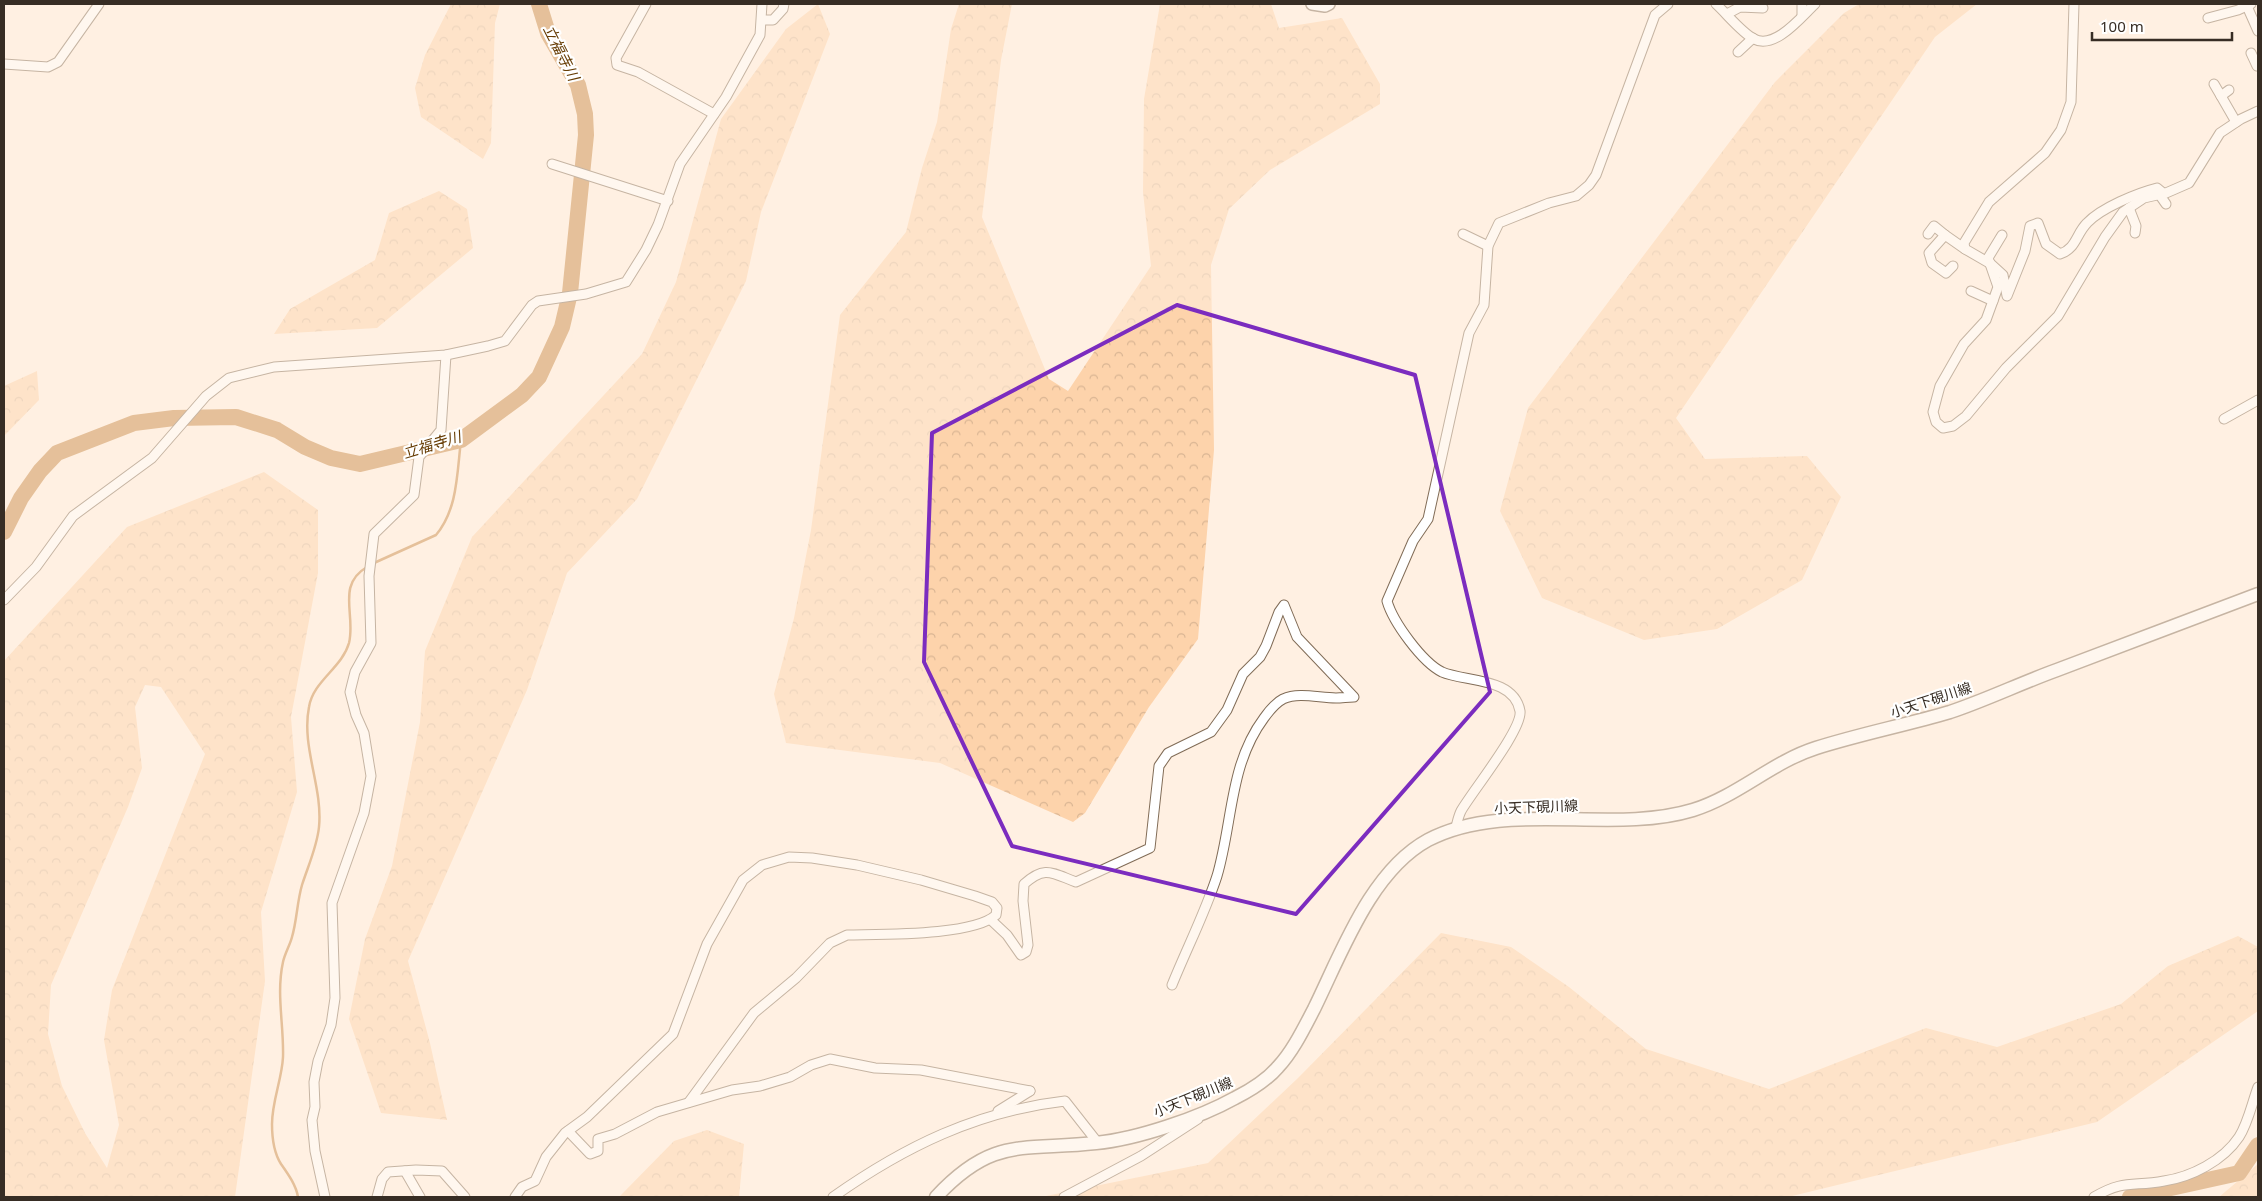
<svg xmlns="http://www.w3.org/2000/svg" width="2262" height="1201" font-family="'Noto Sans','Noto Sans JP',sans-serif">
	<defs>
		<pattern id="forest-crowns" width="20" height="18" patternUnits="userSpaceOnUse" patternTransform="scale(1.25)"><rect width="20" height="18" fill="#fdd3ab"/><path d="M2 6a3 3 0 1 1 6 0M12 15a3 3 0 1 1 6 0" fill="none" stroke="#d9b593"/></pattern>
	</defs>
	<rect width="100%" height="100%" fill="#fff0e2"/>
	<!-- forest -->
	<g fill="url(#forest-crowns)" fill-rule="evenodd">
		<polygon points="451,4 500,4 495,23 491,143 483,159 421,117 415,88 425,55"/>
		<polygon points="818,4 830,34 761,212 746,281 637,499 567,573 527,690 408,961 430,1043 447,1120 381,1113 349,1019 365,939 392,866 420,722 425,651 472,537 642,354 676,282 721,119 786,29"/>
		<polygon points="959,4 1012,4 1001,60 982,217 1049,379 1068,391 1151,266 1143,192 1144,99 1160,4 1271,4 1279,28 1342,18 1380,84 1380,104 1270,170 1229,209 1211,265 1214,450 1198,639 1149,707 1085,813 1073,822 940,763 786,743 774,694 794,618 811,530 840,315 906,232 922,168 937,122 951,29"/>
		<polygon points="1859,4 1977,4 1935,37 1676,418 1705,459 1807,456 1841,497 1802,580 1717,629 1644,640 1542,598 1500,511 1528,408 1775,82 1844,13"/>
		<polygon points="439,191 467,209 473,248 377,328 274,334 290,309 375,260 389,213"/>
		<polygon points="37,371 39,400 4,436 4,386"/>
		<path d="M264 472 318 510V573L291 717 297 792 261 912 265 981 235 1197H4V661L127 527ZM145 685 161 687 205 754 112 990 104 1040 119 1125 107 1168 85 1133 62 1086 48 1034 51 985 128 807 142 768 135 707Z"/>
		<polygon points="1441,933 1511,947 1569,987 1646,1049 1769,1089 1926,1028 1997,1047 2121,1004 2168,966 2238,936 2258,947 2258,1011 2097,1122 1788,1197 1041,1197 1208,1163 1298,1078"/>
		<polygon points="707,1130 744,1144 739,1197 619,1197 674,1141"/>
		<polygon points="2258,1164 2258,1197 2219,1197"/>
	</g>
	<g fill="none" stroke-linecap="round" stroke-linejoin="round">
		<!-- stream -->
		<g stroke="#c58643" stroke-width="2.5">
			<path d="M374 563 436 535C458 509 457 472 461 440"/>
			<path d="M298 1197C296 1185 288 1174 281 1164 274 1153 272 1137 272 1124 272 1101 282 1079 283 1057 284 1025 276 994 283 962 285 953 290 945 292 937 297 920 297 902 302 885 308 866 317 847 319 827 323 787 301 747 309 707 313 681 342 668 349 643 356 615 336 585 367 567"/>
		</g>
		<!-- river -->
		<g stroke="#c58643" stroke-width="16">
			<polyline points="4,532 21,498 40,471 57,453 134,423 174,418 236,417 277,430 305,447 331,458 360,464 461,440 522,395 539,377 562,327 570,293 586,135 585,114 578,85 548,33 539,4"/>
			<polyline points="2130,1197 2239,1173 2258,1145"/>
		</g>
		<defs>
			<g id="minor">
				<polyline points="646,4 616,58 617,65 638,72 714,114"/>
				<path d="M1716 4C1726 13 1742 33 1754 39 1775 50 1801 17 1815 4"/>
				<polyline points="1802,4 1802,16"/>
				<path d="M2074 4 2071 102 2061 130 2045 153 1989 202 1964 243 1965 249 1991 264 2003 275 2007 296 2025 251 2030 226 2038 223 2046 244 2060 254C2076 249 2076 234 2087 223 2101 208 2137 193 2157 188L2163 193"/>
				<polyline points="2246,4 2258,31"/>
				<polyline points="1727,14 1740,7 1763,8"/>
				<polyline points="2208,18 2238,10 2251,4"/>
				<polyline points="762,20 773,20 783,9 784,4"/>
				<polyline points="1738,52 1753,38"/>
				<polyline points="2251,53 2257,66"/>
				<polyline points="4,64 48,67 58,62 99,4"/>
				<polyline points="2214,84 2221,96"/>
				<polyline points="2229,90 2221,96 2236,122"/>
				<polyline points="552,164 668,201"/>
				<polyline points="2159,194 2166,204"/>
				<polyline points="2129,208 2136,226 2135,233"/>
				<polyline points="1463,234 1488,246"/>
				<polyline points="1928,234 1934,226 1945,235"/>
				<polyline points="2002,235 1988,258 1998,287 1986,320 1964,344 1940,386 1933,412 1936,422 1943,428 1953,426 1966,416 2006,368 2058,316 2105,237 2123,212 2144,198 2166,193 2189,183 2220,133 2241,119 2258,111"/>
				<polyline points="1953,266 1946,273 1932,263 1929,253 1945,235 1965,249"/>
				<polyline points="1971,291 1993,301"/>
				<polyline points="2224,419 2258,400"/>
				<polyline points="4,600 36,567 73,516 152,458 206,396 229,378 274,367 446,355 488,346 505,341 532,305 538,301 586,294 626,282 646,250 658,225 680,164 726,97 760,35 762,4"/>
				<path d="M1455 830C1457 824 1458 817 1461 811 1471 793 1523 729 1520 711 1514 677 1465 682 1442 672 1422 662 1393 622 1387 601L1413 541 1428 519 1469 333 1484 305 1488 246 1499 223 1549 203 1576 196 1589 185 1596 175 1655 15 1668 4"/>
				<path d="M991 920 1007 935 1021 955 1026 952 1028 945 1023 901 1024 884C1045 865 1052 873 1076 882L1150 848 1159 766 1168 753 1211 732 1227 710 1243 674 1260 657 1266 646 1279 612 1284 605 1297 637 1354 697C1348 697 1342 698 1336 698 1319 698 1299 692 1283 699 1275 703 1269 711 1264 718 1229 765 1233 822 1217 876 1205 913 1187 948 1172 985"/>
				<polyline points="998,1111 1030,1091"/>
				<polyline points="568,1131 590,1154 598,1151 598,1139 615,1134 657,1112 732,1090 760,1086 790,1077 811,1065 830,1059 875,1068 921,1070 1030,1091"/>
				<polyline points="405,1171 420,1197"/>
				<polyline points="325,1197 315,1151 312,1120 315,1107 314,1082 318,1061 331,1025 335,998 332,903 364,813 371,776 364,733 356,715 350,692 355,672 371,643 369,576 374,534 414,495 419,457 441,430 446,355"/>
				<polyline points="377,1197 382,1179 388,1172 416,1170 442,1171 465,1197"/>
				<path d="M515 1197 522 1187 535 1181 546 1157 565 1133 587 1117 673 1034 707 944 743 880 762 865 789 857 812 858 857 865 921 880 975 896 992 902 997 908 996 915C973 936 881 934 847 935L830 943 796 978 754 1013 689 1102"/>
				<path d="M833 1197C904 1147 977 1111 1065 1101L1098 1143"/>
				<polyline points="1064,1197 1141,1156 1198,1119"/>
				<path d="M2094 1197C2125 1179 2133 1187 2164 1181 2191 1177 2223 1161 2239 1137 2248 1123 2252 1103 2258 1087"/>
			</g>
			<polyline id="tertiary" points="1312,4 1325,6 1329,4"/>
			<path id="secondary" d="M936 1197C993 1136 1022 1151 1096 1143 1137 1139 1199 1118 1235 1098 1251 1090 1266 1081 1278 1067 1293 1051 1304 1028 1314 1009 1342 952 1371 871 1428 840 1506 799 1611 835 1693 810 1738 796 1772 762 1816 748 1860 734 1906 725 1950 712 1986 700 2021 683 2057 670 2124 644 2191 620 2258 594"/>
		</defs>
		<!-- minor casing -->
		<use href="#minor" stroke="#816c57" stroke-width="11"/>
		<!-- tertiary casing -->
		<use href="#tertiary" stroke="#816c57" stroke-width="14"/>
		<!-- secondary casing -->
		<use href="#secondary" stroke="#816c57" stroke-width="15"/>
		<!-- minor -->
		<use href="#minor" stroke="#fff" stroke-width="9"/>
		<!-- tertiary -->
		<use href="#tertiary" stroke="#fff" stroke-width="11"/>
		<!-- secondary -->
		<use href="#secondary" stroke="#fff" stroke-width="12"/>
	</g>
	<!-- marked area -->
	<path d="M0 0H2262V1201H0ZM1177 305 1415 375 1490 692 1296 914 1012 846 924 662 932 433Z" fill="#fff0e2" fill-opacity=".55" fill-rule="evenodd"/>
	<path fill="none" stroke="#7b2cbf" stroke-width="4" stroke-linejoin="round" d="M1177 305 1415 375 1490 692 1296 914 1012 846 924 662 932 433Z"/>
	<g text-anchor="middle" stroke-width="4.5" stroke-linejoin="round" paint-order="stroke">
		<!-- street labels -->
		<g font-size="14" fill="#372d24" stroke="#fff">
			<text transform="translate(1931 700) rotate(-18)" y="5">小天下硯川線</text>
			<text transform="translate(1536 807) rotate(-2)" y="5">小天下硯川線</text>
			<text transform="translate(1193 1097) rotate(-22)" y="5">小天下硯川線</text>
		</g>
		<!-- water labels -->
		<g font-size="15" font-style="italic" fill="#673d05" stroke="#fff">
			<text transform="translate(561 53) rotate(63)" y="5">立福寺川</text>
			<text transform="translate(432 445) rotate(-17)" y="5">立福寺川</text>
		</g>
	</g>
	<!-- border -->
	<rect width="2262" height="1201" fill="none" stroke="#372d24" stroke-width="10"/>
	<!-- scale -->
	<path d="M2092 32v8h140v-8" fill="none" stroke="#372d24" stroke-width="2.5"/>
	<text x="2100" y="32" font-size="15" fill="#372d24" stroke="#ffffff" stroke-width="4" paint-order="stroke">100 m</text>
</svg>
